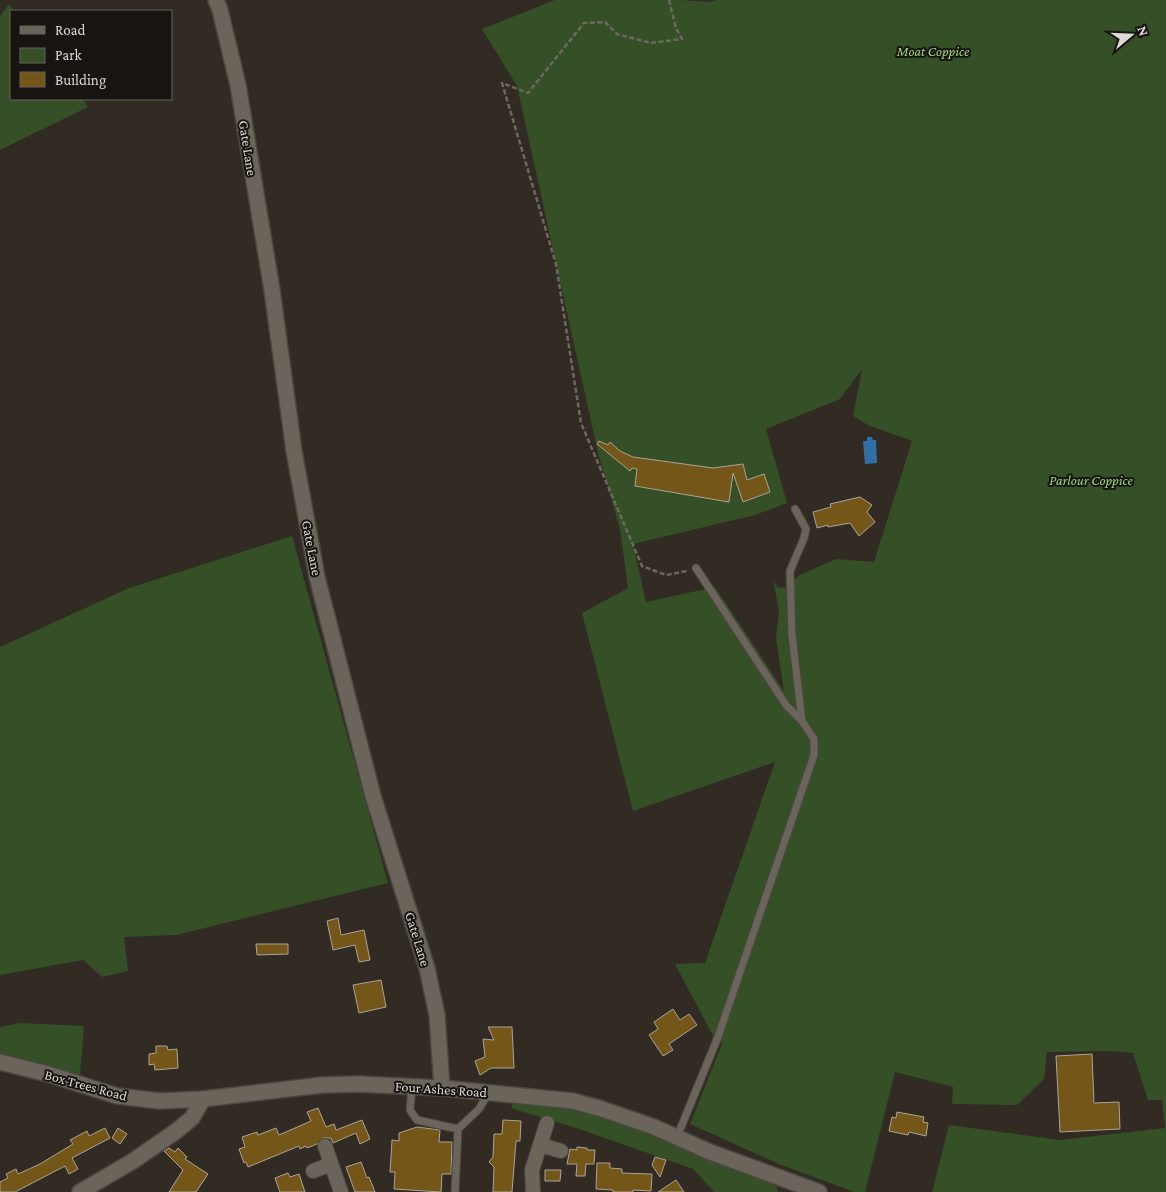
<svg xmlns="http://www.w3.org/2000/svg" width="1166" height="1192" font-family="'Crimson Pro',serif">
	<rect width="100%" height="100%" fill="#312b23"/>
	<!-- green -->
	<g fill="#354f26" fill-rule="evenodd">
		<path d="M555 0H682L710 2 717 0H1166V1192H932L949 1125 1060 1140 1165 1128 1162 1100H1148L1133 1053 1109 1051 1047 1052 1044 1079 1017 1105 952 1104 953 1087 895 1072 865 1192H854L779 1164 690 1124 722 1044 712 1034 675 964 705 963 775 762 633 811 582 613 628 588 620 529 598 453 517 86 482 29ZM862 369 853 416 868 425 912 441 874 562 836 559 800 575 787 587 778 588 773 579 779 612 776 638 784 691 715 587 646 602 633 544 755 515 787 503 766 429 840 399Z"/>
		<polygon points="9,4 14,11 11,11 11,99 82,99 88,107 0,150 0,16"/>
		<polygon points="292,536 388,883 176,935 124,937 128,971 102,977 83,960 0,975 0,647 129,588"/>
		<polygon points="20,1023 84,1026 80,1075 0,1055 0,1027"/>
		<path d="M513 1103C536 1105 560 1106 582 1112 646 1127 714 1160 776 1185L778 1192H714L693 1169 579 1129 511 1108Z"/>
	</g>
	<!-- water -->
	<polygon fill="#3170a6" points="867,437 872,437 873,440 876,440 877,463 865,464 863,441 867,441"/>
	<!-- building -->
	<g fill="#755619" stroke="#aaa49a">
		<polygon points="599,441 608,445 610,442 620,451 633,457 713,468 743,464 747,480 764,474 770,492 743,502 733,473 729,502 635,486 637,469 632,468 630,471 597,444"/>
		<polygon points="860,497 872,505 867,512 875,522 859,536 850,523 828,527 828,525 817,528 813,512 831,507 830,504"/>
		<polygon points="338,918 341,935 364,930 370,960 359,962 355,945 333,950 327,921"/>
		<polygon points="256,944 288,944 288,954 257,955"/>
		<polygon points="381,980 386,1007 359,1013 353,985"/>
		<polygon points="673,1009 680,1020 689,1014 697,1025 669,1044 673,1050 663,1056 649,1035 658,1029 654,1022"/>
		<polygon points="488,1027 512,1027 514,1068 491,1068 480,1075 475,1061 485,1057 483,1039 494,1040"/>
		<polygon points="156,1046 167,1046 168,1050 177,1049 178,1068 155,1070 154,1064 149,1065 149,1054 156,1053"/>
		<polygon points="1092,1054 1094,1103 1119,1102 1120,1129 1060,1132 1056,1056"/>
		<polygon points="318,1108 326,1127 334,1124 336,1130 362,1120 370,1139 360,1144 356,1133 333,1143 331,1138 323,1138 317,1144 307,1148 306,1146 300,1149 299,1146 248,1167 246,1162 244,1163 239,1149 245,1147 242,1137 257,1132 258,1135 276,1128 279,1135 311,1121 307,1112"/>
		<polygon points="897,1112 924,1117 923,1122 928,1123 926,1136 909,1132 908,1135 889,1131 892,1117 896,1118"/>
		<polygon points="503,1120 521,1121 520,1141 516,1141 512,1192 493,1192 494,1167 489,1162 493,1157 494,1134 502,1134"/>
		<polygon points="417,1127 440,1130 439,1142 452,1142 451,1174 442,1174 441,1192 394,1189 395,1172 390,1172 392,1140 399,1141 399,1133"/>
		<polygon points="105,1128 110,1138 72,1158 78,1169 69,1174 65,1166 15,1192 0,1192 0,1182 8,1178 6,1174 16,1169 18,1174 40,1164 73,1144 70,1140 87,1131 89,1136"/>
		<polygon points="118,1128 127,1134 120,1144 112,1138"/>
		<polygon points="577,1147 587,1148 587,1150 595,1150 594,1164 586,1164 585,1176 576,1176 577,1164 567,1164 570,1149 577,1150"/>
		<polygon points="169,1148 175,1152 178,1148 187,1157 185,1159 208,1174 196,1192 169,1192 183,1170 164,1151"/>
		<polygon points="655,1157 666,1160 660,1177 652,1165"/>
		<polygon points="361,1162 367,1178 369,1177 375,1192 355,1192 346,1167"/>
		<polygon points="597,1163 610,1163 610,1168 622,1169 622,1173 652,1174 651,1191 633,1190 633,1192 613,1192 613,1190 596,1189"/>
		<polygon points="545,1170 561,1170 560,1181 545,1181"/>
		<polygon points="288,1173 290,1177 299,1174 305,1192 280,1192 275,1178"/>
		<polygon points="676,1180 684,1192 658,1192"/>
	</g>
	<g fill="none" stroke-linecap="round" stroke-linejoin="round">
		<defs>
			<g id="lane">
				<polyline points="795,509 806,529 804,538 790,571 792,635 802,721"/>
				<polyline points="412,1087 410,1110 417,1120 458,1129"/>
				<polyline points="677,1137 718,1037 814,755 814,739 802,721 786,705 696,568"/>
				<polyline points="455,1192 458,1129 479,1109 489,1092"/>
			</g>
			<g id="street">
				<polyline points="540,1145 561,1151"/>
				<polyline points="325,1146 341,1192"/>
				<polyline points="313,1171 331,1164"/>
				<polyline points="533,1192 532,1170 547,1123"/>
			</g>
			<g id="secondary">
				<polyline points="216,0 220,10 238,85 272,290 294,451 317,577 373,796 427,968 437,1015 442,1088"/>
				<polyline points="0,1062 48,1074 117,1096 160,1101 203,1099 322,1085 358,1084 442,1088 573,1101 602,1109 654,1127 710,1152 819,1192"/>
				<polyline points="80,1192 133,1161 175,1132 192,1118 203,1099"/>
			</g>
		</defs>
		<!-- lane casing -->
		<use href="#lane" stroke="#4b4740" stroke-width="9"/>
		<!-- street casing -->
		<use href="#street" stroke="#4b4740" stroke-width="16"/>
		<!-- secondary casing -->
		<use href="#secondary" stroke="#4b4740" stroke-width="18"/>
		<!-- path -->
		<polyline stroke="#6d6961" stroke-width="2.5" stroke-dasharray="5 2.5" stroke-linecap="butt" points="669,0 676,28 682,39 651,43 617,34 605,22 584,23 528,93 502,83 556,264 581,423 642,566 666,575 687,571"/>
		<!-- lane -->
		<use href="#lane" stroke="#6a645b" stroke-width="7"/>
		<!-- street -->
		<use href="#street" stroke="#6a645b" stroke-width="14"/>
		<!-- secondary -->
		<use href="#secondary" stroke="#6a645b" stroke-width="15"/>
	</g>
	<g text-anchor="middle" stroke-width="4" stroke-linejoin="round" paint-order="stroke">
		<!-- park labels -->
		<g font-size="14" font-style="italic" fill="#9cd77a" stroke="#171411">
			<text x="933" y="56">Moat Coppice</text>
			<text x="1091" y="485">Parlour Coppice</text>
		</g>
		<!-- street labels -->
		<g font-size="14" fill="#dddad4" stroke="#171411">
			<text transform="translate(248 148) rotate(81)" y="5">Gate Lane</text>
			<text transform="translate(312 548) rotate(79)" y="5">Gate Lane</text>
			<text transform="translate(418 939) rotate(73)" y="5">Gate Lane</text>
			<text transform="translate(86 1085) rotate(15)" y="5">Box Trees Road</text>
			<text transform="translate(441 1089) rotate(4)" y="5">Four Ashes Road</text>
		</g>
	</g>
	<!-- legend -->
	<rect x="10" y="10" width="162" height="90" fill="#171411" stroke="#66635f"/>
	<rect x="20" y="26" width="25" height="8" fill="#6a645b" stroke="#66635f"/>
	<text x="55" y="35" font-size="15" fill="#dddad4">Road</text>
	<rect x="20" y="48" width="25" height="15" fill="#354f26" stroke="#66635f"/>
	<text x="55" y="60" font-size="15" fill="#dddad4">Park</text>
	<rect x="20" y="72" width="25" height="15" fill="#755619" stroke="#66635f"/>
	<text x="55" y="85" font-size="15" fill="#dddad4">Building</text>
	<!-- north arrow -->
	<g transform="translate(1131 35) rotate(71)" stroke="#171411" stroke-width="4" paint-order="stroke">
	<path d="M0-4L9 19L0 12L-9 19Z" fill="#dddad4"/>
	<text y="-8" font-size="14" font-weight="bold" text-anchor="middle" fill="#dddad4">N</text>
	</g>
</svg>
